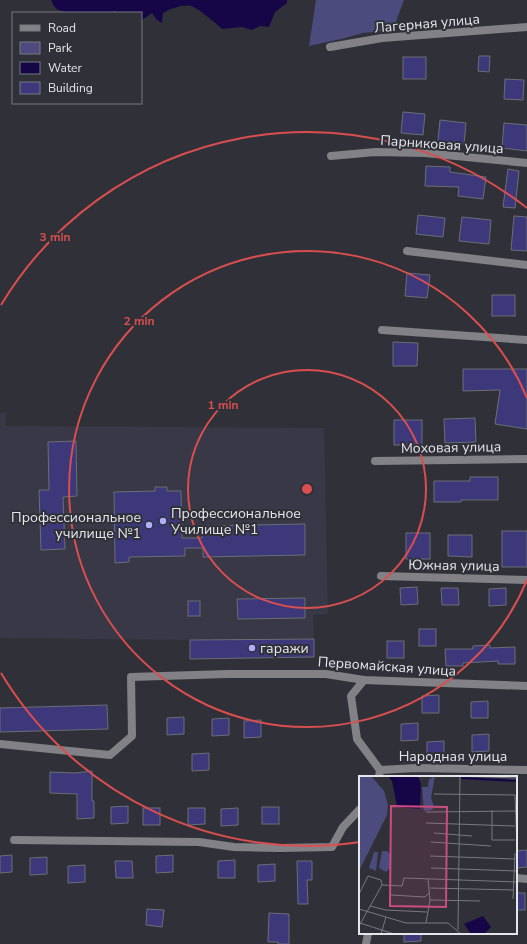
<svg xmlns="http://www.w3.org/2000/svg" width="527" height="944" font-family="'Nunito Sans',sans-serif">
	<rect width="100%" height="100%" fill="#303138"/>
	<!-- built -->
	<polygon fill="#383846" points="0,413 6,413 5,426 324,428 328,614 313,615 314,639 190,640 0,638"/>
	<!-- green -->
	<polygon fill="#4b4b7e" points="316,0 404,0 395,24 384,31 363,33 345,38 309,46"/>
	<!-- water -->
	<path fill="#160647" d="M51 0H287V3L275 12 269 27 260 26 252 30 242 27 222 29C216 23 199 9 191 6 183 4 170 9 163 13L162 23 157 20 152 13 141 21V13H119L115 11C101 15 72 15 59 10 54 8 53 4 51 0Z"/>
	<!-- building -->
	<g fill="#3c387a" stroke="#6c6d75">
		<polygon points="479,56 490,56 489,72 478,71"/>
		<rect x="403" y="57" width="23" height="22"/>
		<polygon points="505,79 524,80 523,100 504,99"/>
		<polygon points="403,112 425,114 423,135 401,133"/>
		<polygon points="440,120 466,123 464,144 438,141"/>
		<polygon points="504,123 527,125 527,151 502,148"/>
		<polygon points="426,166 450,167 450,172 486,177 483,199 458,196 459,187 425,186"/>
		<polygon points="508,169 519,171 515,208 503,207"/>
		<polygon points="418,215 445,218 443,237 416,234"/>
		<polygon points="514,216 527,217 527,251 511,250"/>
		<polygon points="462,217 491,220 489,244 459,241"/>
		<polygon points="407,273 430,275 427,298 405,296"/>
		<rect x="492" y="295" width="23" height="21"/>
		<polygon points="393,342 418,343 417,366 393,366"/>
		<polygon points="463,369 527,369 527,429 495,424 500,390 463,391"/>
		<polygon points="475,418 476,442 445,443 444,419"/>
		<rect x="394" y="420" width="28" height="25"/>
		<polygon points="76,441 77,496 63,497 65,549 41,550 39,490 49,490 48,442"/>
		<polygon points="470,477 498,477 498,500 461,500 461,502 434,502 434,481 470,481"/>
		<polygon points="155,487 167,487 167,491 181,491 182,538 202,538 202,526 305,524 305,555 203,557 203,548 185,548 185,556 129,557 129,562 115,563 114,492 155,491"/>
		<rect x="502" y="531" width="25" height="36"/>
		<rect x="406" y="533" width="24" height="26"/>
		<polygon points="448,535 472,535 472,557 448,556"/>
		<polygon points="417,587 418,604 401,605 400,588"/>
		<polygon points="441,588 458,588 459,605 442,605"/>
		<polygon points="506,588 506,605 489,606 489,589"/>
		<polygon points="305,598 305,618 238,619 237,599"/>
		<rect x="188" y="601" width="12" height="15"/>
		<rect x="419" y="629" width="17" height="17"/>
		<polygon points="314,639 314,657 190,659 190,640"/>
		<rect x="387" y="641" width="17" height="17"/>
		<polygon points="490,645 490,648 515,647 515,664 498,664 498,661 463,663 463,666 446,666 445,649 473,649 473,646"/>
		<polygon points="439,695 439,713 422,713 422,696"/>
		<polygon points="488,701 488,718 471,718 471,702"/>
		<polygon points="107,705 108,729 0,732 0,708"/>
		<polygon points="184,717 184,734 167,735 167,718"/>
		<polygon points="229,718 229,735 212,736 212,719"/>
		<polygon points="261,720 261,737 244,738 244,721"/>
		<polygon points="418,723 418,740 401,741 401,724"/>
		<polygon points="489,734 489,751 472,752 472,735"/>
		<polygon points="444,741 444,758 427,759 427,742"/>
		<polygon points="209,753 209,770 192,771 192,754"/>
		<polygon points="92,771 92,801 94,801 94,818 77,819 77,794 50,793 50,772 75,773"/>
		<polygon points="128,806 128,823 111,824 111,807"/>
		<rect x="262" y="807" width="17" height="17"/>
		<rect x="143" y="808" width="17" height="17"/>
		<polygon points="188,808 205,808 205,824 188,825"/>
		<polygon points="238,808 238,825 221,826 221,809"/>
		<polygon points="527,850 527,867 516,868 516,851"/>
		<polygon points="12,855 12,872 0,873 0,856"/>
		<polygon points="173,855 173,872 156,873 156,856"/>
		<polygon points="47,857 47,874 30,875 30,858"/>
		<polygon points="235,860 235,878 218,878 218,861"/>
		<polygon points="115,861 132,861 133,878 116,878"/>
		<polygon points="297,861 312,861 312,880 307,880 308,904 298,904"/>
		<polygon points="275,864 275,881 258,882 258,865"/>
		<polygon points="85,865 85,882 68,883 68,866"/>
		<rect x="516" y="893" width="9" height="17"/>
		<polygon points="147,909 164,910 162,927 146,925"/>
		<polygon points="269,913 289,914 289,944 278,944 278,942 268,942"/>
		<polygon points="404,933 421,933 421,941 404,942"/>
	</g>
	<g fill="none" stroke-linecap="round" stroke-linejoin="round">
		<!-- street -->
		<g stroke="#818186" stroke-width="8">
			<polyline points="330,47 382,38 527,27"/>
			<polyline points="331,156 375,152 425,153 527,163"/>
			<polyline points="407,251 527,265"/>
			<polyline points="382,330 527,340"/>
			<polyline points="375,461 527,459"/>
			<polyline points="381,576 527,580"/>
			<polyline points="364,680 351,696 357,739 380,770 379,777"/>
			<polyline points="0,744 110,755 132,736 131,677 227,674 326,674 364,680 527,686"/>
			<polyline points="380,770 416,768 527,770"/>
			<polyline points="14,840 199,842 234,847 280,848 332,847 343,827 360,809"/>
			<polyline points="516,878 527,879"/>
			<polyline points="366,944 368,933"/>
		</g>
	</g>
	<!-- distance rings -->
	<g fill="none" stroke="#d94e4f" stroke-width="2">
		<circle cx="307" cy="489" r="119"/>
		<path d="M527 580A238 238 0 1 1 527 398"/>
		<path d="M360 842A357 357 0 0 1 1 673M1 305A357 357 0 0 1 527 208"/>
	</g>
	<!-- markers -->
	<g fill="#adaffb" stroke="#303138" stroke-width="1.5">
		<circle cx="163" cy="521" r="4"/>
		<circle cx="149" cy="525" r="4"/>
		<circle cx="252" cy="648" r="4"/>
	</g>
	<g text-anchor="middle" stroke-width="4" stroke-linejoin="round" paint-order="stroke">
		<!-- street labels -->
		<g font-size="14" fill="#e5e6eb" stroke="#303138">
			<text transform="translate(427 23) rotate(-5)" y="5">Лагерная улица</text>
			<text transform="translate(442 144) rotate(4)" y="5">Парниковая улица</text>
			<text transform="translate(451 447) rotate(-1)" y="5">Моховая улица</text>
			<text transform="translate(454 565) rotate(1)" y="5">Южная улица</text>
			<text transform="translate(387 666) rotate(4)" y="5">Первомайская улица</text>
			<text x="453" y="761">Народная улица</text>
		</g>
		<!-- poi labels -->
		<g font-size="14" fill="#e5e6eb" stroke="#303138" text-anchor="start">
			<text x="171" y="518">Профессиональное<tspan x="171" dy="16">Училище №1</tspan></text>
			<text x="141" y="522" text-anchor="end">Профессиональное<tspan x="141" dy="16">училище №1</tspan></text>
			<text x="260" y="653">гаражи</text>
		</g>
	</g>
	<!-- overview -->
	<g transform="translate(359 776)">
		<rect width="158" height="158" fill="#303138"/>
		<path d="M0 0H12L25 15 29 29 28 39 0 95ZM76 0 72 22 75 31 73 34 65 35 63 11H69L70 3ZM23 75H28L31 78V92L27 96 20 92ZM15 76H19L17 95 10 92Z" fill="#4b4b7e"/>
		<path d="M29 0H59L62 8 61 33 38 31 33 5ZM124 140 132 151 125 158H112L105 148Z" fill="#160647"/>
		<path fill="none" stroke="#160647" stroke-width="2" d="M102 2 158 5"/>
		<path fill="none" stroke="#787980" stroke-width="1" d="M102 0 158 2M75 18 156 19 158 71M133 34V64H156M67 36 158 35M67 47 156 50M75 57 113 60M72 66 132 70M71 80 156 83M72 92 158 95M71 112 154 114M0 118 9 100 22 104 23 109 43 110 45 102 158 106M32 119 66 121 71 116M154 123 156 77M71 124 121 125M11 130 27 134 68 136M0 133 47 147H89L102 158M1 147 35 158M67 147 71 124 69 103M0 150 23 109M99 154 101 0M22 158 27 141"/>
		<path fill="#cb4c7f" fill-opacity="0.15" stroke="#cb4c7f" stroke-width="2" d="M32 30 88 31 87 131 31 130Z"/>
		<rect width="158" height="158" fill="none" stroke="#e5e6eb" stroke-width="2"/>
	</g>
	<circle cx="307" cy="489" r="6" fill="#d94e4f" stroke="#303138" stroke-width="2"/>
	<g font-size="12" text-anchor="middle" font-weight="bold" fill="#d94e4f" stroke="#303138" stroke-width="4" stroke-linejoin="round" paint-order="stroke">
		<text x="55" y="241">3 min</text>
		<text x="139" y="325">2 min</text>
		<text x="223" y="409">1 min</text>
	</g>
	<!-- legend -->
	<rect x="12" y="12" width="130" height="92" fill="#303138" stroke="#787980"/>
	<rect x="20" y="25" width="20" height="6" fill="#818186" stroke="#787980"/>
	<text x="48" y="32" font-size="12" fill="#e5e6eb">Road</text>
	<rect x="20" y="42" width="20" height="12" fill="#4b4b7e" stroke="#787980"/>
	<text x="48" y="52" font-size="12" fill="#e5e6eb">Park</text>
	<rect x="20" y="62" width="20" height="12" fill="#160647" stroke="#787980"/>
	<text x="48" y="72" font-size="12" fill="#e5e6eb">Water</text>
	<rect x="20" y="82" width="20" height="12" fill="#3c387a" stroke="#787980"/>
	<text x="48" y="92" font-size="12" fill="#e5e6eb">Building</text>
</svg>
